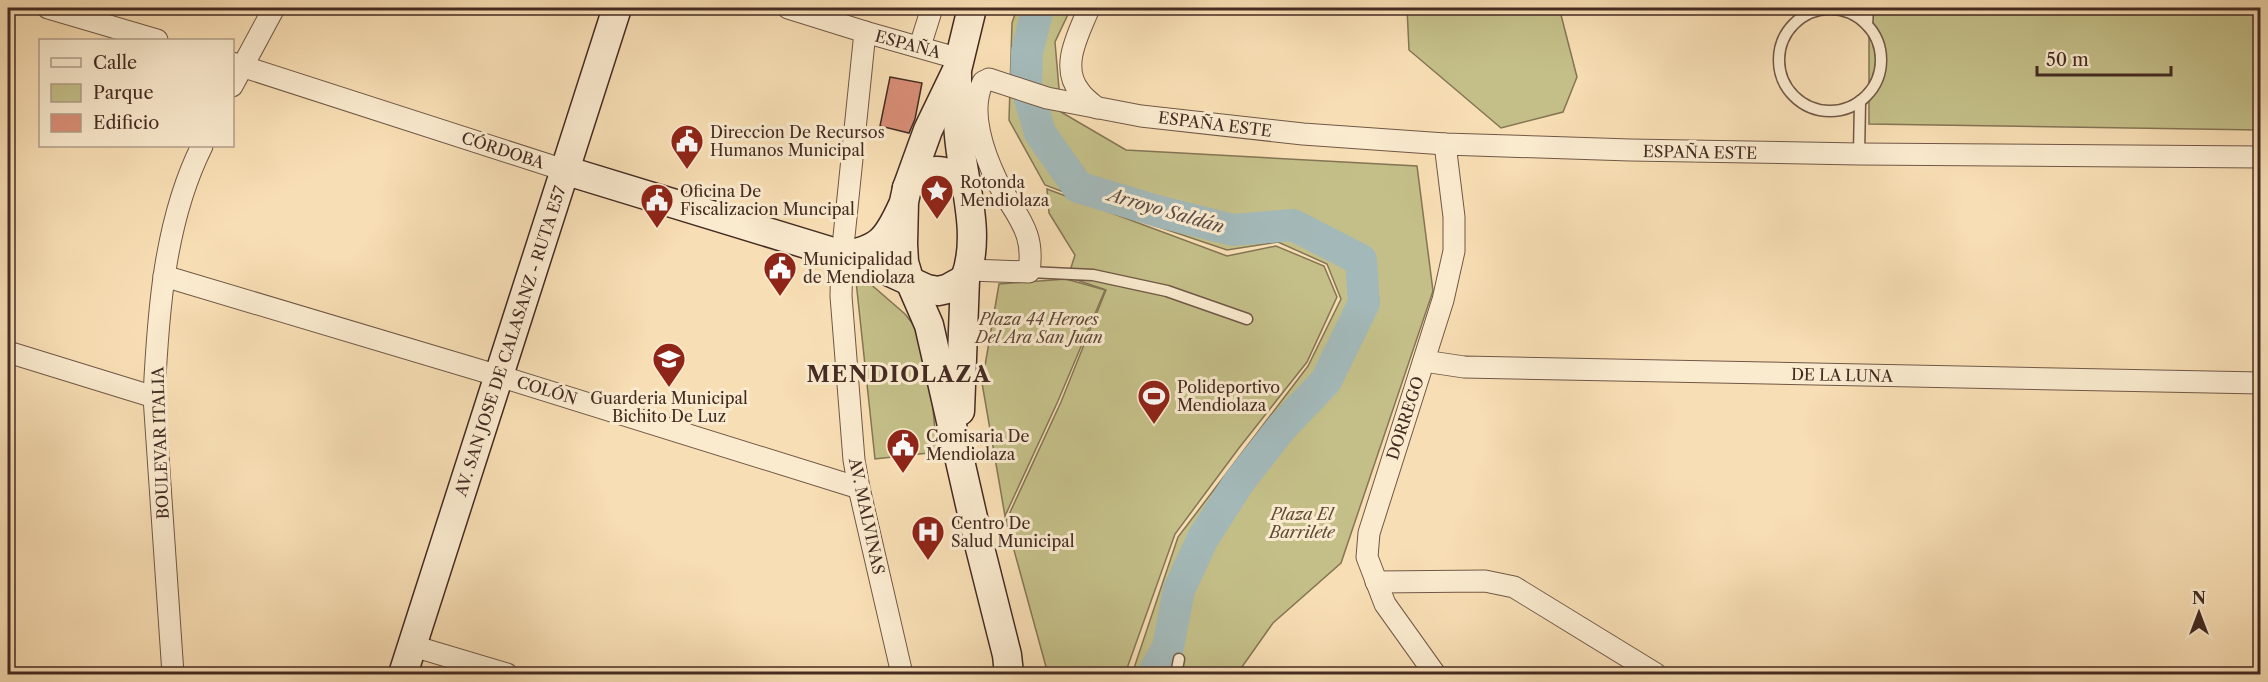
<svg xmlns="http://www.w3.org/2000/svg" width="2268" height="682" font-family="'Libre Caslon Text',serif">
	<rect width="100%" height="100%" fill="#f8deb4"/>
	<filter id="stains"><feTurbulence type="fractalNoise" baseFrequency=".00333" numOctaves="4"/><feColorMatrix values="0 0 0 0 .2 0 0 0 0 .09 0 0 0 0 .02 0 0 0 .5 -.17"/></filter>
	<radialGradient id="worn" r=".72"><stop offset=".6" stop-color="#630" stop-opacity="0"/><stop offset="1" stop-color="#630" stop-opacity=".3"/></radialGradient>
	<!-- green -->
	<g fill="#c4bf88" stroke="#847555" stroke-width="1.5">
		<polygon points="1017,8 1071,8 1055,42 1061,112 1126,150 1417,166 1433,291 1341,563 1273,623 1237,674 1132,674 1178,537 1308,366 1341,299 1327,264 1278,242 1227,250 1129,217 1045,185 1009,120 1012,23"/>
		<polygon points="1407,8 1562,8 1561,15 1577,77 1563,112 1501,128 1409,50"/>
		<polygon points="1869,8 2260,8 2260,130 1869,124"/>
		<polygon points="1047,189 1227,256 1276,246 1324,266 1337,297 1307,362 1239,448 1175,534 1125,674 1048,674 1006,521 1061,402 1106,290 1068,277 1075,255 1049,213"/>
		<polygon points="1066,279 1105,290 1058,401 1005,516 982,383 999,284"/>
		<polygon points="856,281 867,281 905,314 919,332 930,377 937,452 875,459"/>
	</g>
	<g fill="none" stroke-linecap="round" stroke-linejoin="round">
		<!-- river -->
		<polyline stroke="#a3b9b9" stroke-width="32" points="1038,8 1027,52 1026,85 1040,133 1078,187 1157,211 1233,230 1293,225 1361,260 1364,303 1326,381 1282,427 1239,482 1203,538 1179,590 1168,647 1153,674"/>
	</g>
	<!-- building -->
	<polygon fill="#d98e76" stroke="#442b22" stroke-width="1.5" points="890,77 922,83 915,119 909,133 880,126"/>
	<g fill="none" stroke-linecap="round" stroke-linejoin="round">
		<defs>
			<g id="lane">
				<circle cx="1830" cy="60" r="51"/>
				<polyline points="1867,25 1868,8"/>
				<polyline points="1859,154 1860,101"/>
				<polyline points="1029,272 1093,275 1167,291 1247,319"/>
				<polyline points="1176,674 1179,659"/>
			</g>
			<g id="street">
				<polyline points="48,8 157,40"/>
				<polyline points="788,8 865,32 960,59"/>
				<path d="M1089 8C1079 33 1059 67 1080 92 1084 98 1091 103 1097 108"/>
				<polyline points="865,32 842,256 841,296 854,460 859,488 902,674"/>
				<polyline points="920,46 932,8"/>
				<polyline points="232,63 564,170"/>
				<polyline points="232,86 274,8"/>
				<path d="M969 270 1029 272C1031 258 1031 247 1027 235 1021 216 1006 199 997 181 984 154 968 111 983 82L989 79 1047 98 1141 116 1303 134 1445 144 1630 150 1859 154 2260 157"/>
				<polyline points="164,276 499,376 859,488"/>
				<polyline points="8,352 154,397"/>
				<polyline points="1424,361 1464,367 2260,383"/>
				<polyline points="1376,582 1485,581 1514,587 1656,674"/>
				<polyline points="413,646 507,674"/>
				<path d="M173 674 154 397C158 314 164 222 202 146"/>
				<polyline points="1435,674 1385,604 1367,557 1369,533 1443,300 1454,251 1454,217 1445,144"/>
			</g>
			<g id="secondary">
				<polyline points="972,8 957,70 928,130 907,188 904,202 903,244 904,262 909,279 929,325 979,544 1007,655 1009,674"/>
				<path d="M957 75C957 99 957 122 960 145 965 189 981 236 965 279L960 411"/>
				<polyline points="564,170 872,264 927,289 938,291 947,289 965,279"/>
				<path d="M907 188C926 166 944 166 967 184"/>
				<path d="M842 256C879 250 887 240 902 207"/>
				<polyline points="403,674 617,8"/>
			</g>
		</defs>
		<!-- lane casing -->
		<use href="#lane" stroke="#715846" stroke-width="13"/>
		<!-- street casing -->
		<use href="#street" stroke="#715846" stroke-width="23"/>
		<!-- secondary casing -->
		<use href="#secondary" stroke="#442b22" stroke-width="31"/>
		<!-- lane -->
		<use href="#lane" stroke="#faeace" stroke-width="10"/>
		<!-- street -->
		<use href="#street" stroke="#faeace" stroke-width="21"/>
		<!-- secondary -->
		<use href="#secondary" stroke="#faeace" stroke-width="28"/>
	</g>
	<!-- icons -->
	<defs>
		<symbol id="civic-pin" viewBox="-11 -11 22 30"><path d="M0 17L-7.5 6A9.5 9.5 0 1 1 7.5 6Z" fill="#8f2418" stroke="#faeace"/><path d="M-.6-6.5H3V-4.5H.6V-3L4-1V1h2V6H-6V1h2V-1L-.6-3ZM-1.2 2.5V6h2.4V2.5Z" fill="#fff"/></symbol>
		<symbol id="sight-pin" viewBox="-11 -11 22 30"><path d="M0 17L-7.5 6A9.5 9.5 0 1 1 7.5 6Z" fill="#8f2418" stroke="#faeace"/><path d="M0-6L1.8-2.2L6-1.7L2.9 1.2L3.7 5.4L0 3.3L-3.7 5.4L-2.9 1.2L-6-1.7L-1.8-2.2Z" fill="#fff"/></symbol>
		<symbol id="school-pin" viewBox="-11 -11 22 30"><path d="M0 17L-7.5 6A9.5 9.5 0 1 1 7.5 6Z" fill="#8f2418" stroke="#faeace"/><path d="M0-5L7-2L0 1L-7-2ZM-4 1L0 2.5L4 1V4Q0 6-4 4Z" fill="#fff"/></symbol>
		<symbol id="stadium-pin" viewBox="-11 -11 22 30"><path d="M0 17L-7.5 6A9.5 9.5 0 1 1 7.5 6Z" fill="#8f2418" stroke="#faeace"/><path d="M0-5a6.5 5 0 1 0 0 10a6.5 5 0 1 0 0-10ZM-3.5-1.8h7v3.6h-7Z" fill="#fff"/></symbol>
		<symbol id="hospital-pin" viewBox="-11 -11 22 30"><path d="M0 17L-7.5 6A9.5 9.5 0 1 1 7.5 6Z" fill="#8f2418" stroke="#faeace"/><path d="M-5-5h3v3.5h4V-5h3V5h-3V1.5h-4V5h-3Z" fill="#fff"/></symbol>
	</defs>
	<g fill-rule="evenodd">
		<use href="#civic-pin" x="668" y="122" width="38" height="52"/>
		<use href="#sight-pin" x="918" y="172" width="38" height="52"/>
		<use href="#civic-pin" x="638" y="181" width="38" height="52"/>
		<use href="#civic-pin" x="761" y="249" width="38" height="52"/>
		<use href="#school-pin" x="650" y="340" width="38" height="52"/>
		<use href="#stadium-pin" x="1135" y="377" width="38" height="52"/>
		<use href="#civic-pin" x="884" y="426" width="38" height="52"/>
		<use href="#hospital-pin" x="909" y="513" width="38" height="52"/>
	</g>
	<g text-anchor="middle" stroke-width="6" stroke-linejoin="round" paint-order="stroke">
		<!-- street labels -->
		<g font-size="16" fill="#442b22" stroke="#faeace">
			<text transform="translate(908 44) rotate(15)" y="6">ESPAÑA</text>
			<text transform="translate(1215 124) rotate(7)" y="6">ESPAÑA ESTE</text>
			<text transform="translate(503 150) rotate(18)" y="6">CÓRDOBA</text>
			<text transform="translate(1700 152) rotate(1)" y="6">ESPAÑA ESTE</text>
			<text transform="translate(510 341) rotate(-72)" y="6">AV. SAN JOSE DE CALASANZ - RUTA E57</text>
			<text transform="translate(1842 375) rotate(1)" y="6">DE LA LUNA</text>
			<text transform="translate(547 390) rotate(17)" y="6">COLÓN</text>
			<text transform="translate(1405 418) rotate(-72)" y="6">DORREGO</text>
			<text transform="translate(160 443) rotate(-92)" y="6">BOULEVAR ITALIA</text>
			<text transform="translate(867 516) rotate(78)" y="6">AV. MALVINAS</text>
		</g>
		<!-- poi labels -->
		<g font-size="16" fill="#442b22" stroke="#faeace" text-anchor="start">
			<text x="710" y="138">Direccion De Recursos<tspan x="710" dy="18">Humanos Municipal</tspan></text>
			<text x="960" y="188">Rotonda<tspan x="960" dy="18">Mendiolaza</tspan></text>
			<text x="680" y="197">Oficina De<tspan x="680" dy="18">Fiscalizacion Muncipal</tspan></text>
			<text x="803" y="265">Municipalidad<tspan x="803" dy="18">de Mendiolaza</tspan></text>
			<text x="1177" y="393">Polideportivo<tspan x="1177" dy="18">Mendiolaza</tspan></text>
			<text x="669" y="404" text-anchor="middle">Guarderia Municipal<tspan x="669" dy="18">Bichito De Luz</tspan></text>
			<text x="926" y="442">Comisaria De<tspan x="926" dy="18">Mendiolaza</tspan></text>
			<text x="951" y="529">Centro De<tspan x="951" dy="18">Salud Municipal</tspan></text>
		</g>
		<!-- park labels -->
		<g font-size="16" font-style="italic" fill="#5e4936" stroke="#faeace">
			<text x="1039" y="325">Plaza 44 Heroes<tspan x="1039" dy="18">Del Ara San Juan</tspan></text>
			<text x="1302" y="520">Plaza El<tspan x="1302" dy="18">Barrilete</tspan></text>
		</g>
		<!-- water labels -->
		<g font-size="18" font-style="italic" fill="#5c4e48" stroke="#faeace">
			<text transform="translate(1166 211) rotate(16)" y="6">Arroyo Saldán</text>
		</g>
		<!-- district labels -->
		<g font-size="22" font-weight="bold" letter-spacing="1.5" fill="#442b22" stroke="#faeace">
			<text x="899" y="382">MENDIOLAZA</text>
		</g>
	</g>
	<!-- margin -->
	<rect width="2268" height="682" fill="none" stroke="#f8deb4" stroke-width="30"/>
	<rect x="9" y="9" width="2250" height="664" fill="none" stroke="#442b22" stroke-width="3"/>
	<rect x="15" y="15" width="2238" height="652" fill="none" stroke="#442b22" stroke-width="1.5"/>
	<!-- legend -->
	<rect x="39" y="39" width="195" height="108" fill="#faeace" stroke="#b19e89" stroke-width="1.5"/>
	<rect x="51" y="58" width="30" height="9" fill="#faeace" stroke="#b19e89" stroke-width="1.5"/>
	<text x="93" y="69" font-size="18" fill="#442b22">Calle</text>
	<rect x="51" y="84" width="30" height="18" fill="#c4bf88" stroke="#b19e89" stroke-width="1.5"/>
	<text x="93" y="99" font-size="18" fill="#442b22">Parque</text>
	<rect x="51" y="114" width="30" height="18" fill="#d98e76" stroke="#b19e89" stroke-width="1.5"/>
	<text x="93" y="129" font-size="18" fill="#442b22">Edificio</text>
	<!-- north arrow -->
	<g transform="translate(2199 613)" stroke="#faeace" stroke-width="4.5" paint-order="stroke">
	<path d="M0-4.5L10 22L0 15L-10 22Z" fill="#442b22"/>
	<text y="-9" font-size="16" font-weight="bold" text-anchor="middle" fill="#442b22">N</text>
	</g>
	<!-- scale -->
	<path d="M2037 66v9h134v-9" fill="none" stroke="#442b22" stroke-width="3"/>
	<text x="2046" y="66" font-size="18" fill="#442b22" stroke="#faeace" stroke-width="4.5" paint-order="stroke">50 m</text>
	<rect width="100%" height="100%" filter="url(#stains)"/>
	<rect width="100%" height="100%" fill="url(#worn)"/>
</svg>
